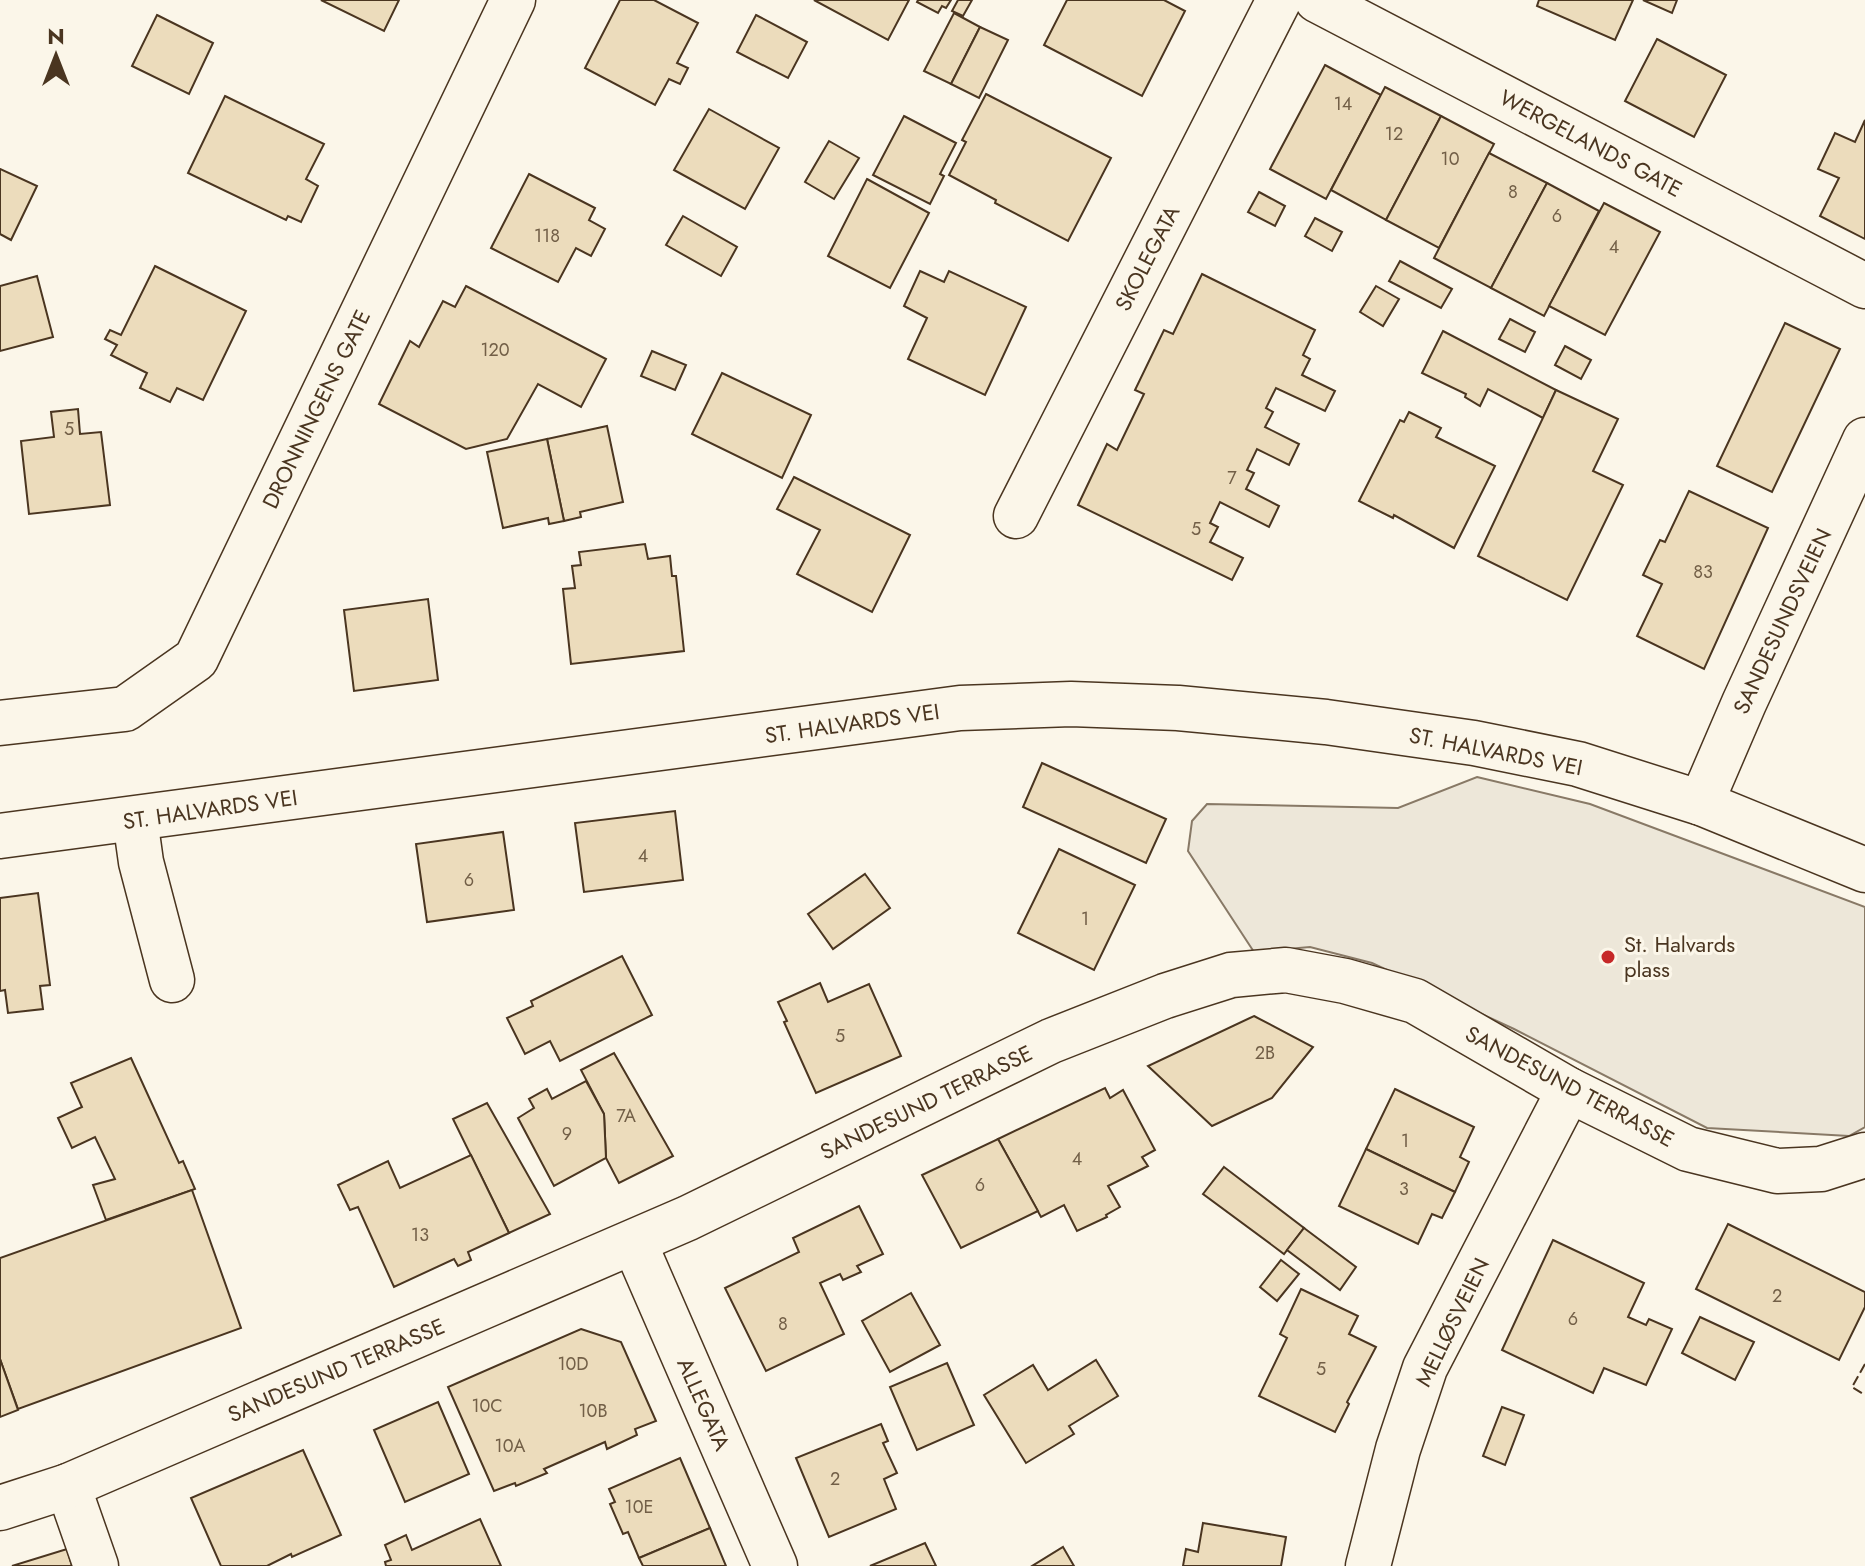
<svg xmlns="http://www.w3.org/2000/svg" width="1865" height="1566" font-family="Jost,sans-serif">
	<rect width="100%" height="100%" fill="#fbf6e9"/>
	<!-- parking -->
	<polygon fill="#ede7d9" stroke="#887966" stroke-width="2" points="1477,777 1590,804 1865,907 1865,1127 1849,1136 1707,1128 1514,1029 1372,963 1310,947 1254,952 1188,851 1192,821 1207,804 1398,808"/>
	<!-- building -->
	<g fill="#ecdcbc" stroke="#4a3520" stroke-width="2">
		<polygon points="321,0 399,0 384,31"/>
		<polygon points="620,0 654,0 698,23 677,63 688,68 680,84 669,79 655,105 585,68"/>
		<polygon points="814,0 909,0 888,40"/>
		<polygon points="918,0 951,0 946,8 942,6 938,13 917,2"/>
		<polygon points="958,0 972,0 963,16 952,11"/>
		<polygon points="1067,0 1164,0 1185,11 1142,96 1044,45"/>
		<polygon points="1539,0 1633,0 1615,40 1537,6"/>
		<polygon points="1643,0 1677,0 1672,13"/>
		<polygon points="954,13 980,27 951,84 924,71"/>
		<polygon points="157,15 213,43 189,94 132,66"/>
		<polygon points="756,15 807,42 788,78 737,52"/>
		<polygon points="980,27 1008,40 979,98 951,84"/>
		<polygon points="1657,39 1726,75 1694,137 1625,101"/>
		<polygon points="1325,65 1381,95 1326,199 1270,169"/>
		<polygon points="1385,87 1441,116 1386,220 1331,190"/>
		<polygon points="986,94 1111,158 1068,241 995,203 996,200 949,175 966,142 962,140"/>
		<polygon points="225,96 324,144 306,179 318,186 301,222 288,216 286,220 188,173"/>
		<polygon points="709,109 779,148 745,209 674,170"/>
		<polygon points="904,116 956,143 940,174 944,176 930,204 873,175"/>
		<polygon points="1441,116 1494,144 1439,248 1386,220"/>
		<polygon points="1865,120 1865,239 1820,216 1839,178 1818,169 1835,133 1855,142"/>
		<polygon points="829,141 859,158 834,199 805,182"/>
		<polygon points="1489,153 1547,183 1491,288 1434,258"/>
		<polygon points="0,169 37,186 11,240 0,234"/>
		<polygon points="529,174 595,208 589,220 605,229 591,256 576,248 558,282 491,248"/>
		<polygon points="867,179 929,213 890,288 828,256"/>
		<polygon points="1547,183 1599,211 1544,316 1491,288"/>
		<polygon points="1259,192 1285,206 1275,226 1248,212"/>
		<polygon points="1604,203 1660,232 1605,335 1549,306"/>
		<polygon points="683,216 737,247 721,276 666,245"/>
		<polygon points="1315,218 1342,232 1332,251 1305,236"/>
		<polygon points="1400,261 1452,289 1441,308 1389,281"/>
		<polygon points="155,266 246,311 203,400 177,388 170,402 140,388 147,373 111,355 117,345 105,339 110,330 121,335"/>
		<polygon points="920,271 944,282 949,271 1026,307 985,395 908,359 927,318 904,306"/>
		<polygon points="1202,274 1315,330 1303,355 1310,359 1302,375 1335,391 1325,411 1276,388 1266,408 1273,412 1265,427 1299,444 1289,465 1257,449 1247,470 1254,473 1246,489 1279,506 1269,527 1220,502 1210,523 1218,527 1210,542 1243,558 1232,580 1078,505 1107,444 1117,450 1144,394 1135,390 1164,330 1173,334"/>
		<polygon points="37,276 53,337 0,351 0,286"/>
		<polygon points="466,286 606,359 581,407 538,384 507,439 466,449 379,404 410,341 419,347 443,301 455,307"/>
		<polygon points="1376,286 1399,299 1383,326 1360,312"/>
		<polygon points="1510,319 1535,332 1525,352 1499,339"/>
		<polygon points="1785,323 1840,349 1772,492 1717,466"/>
		<polygon points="1443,331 1556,390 1543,418 1488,389 1480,406 1465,397 1466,394 1422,373"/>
		<polygon points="1565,346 1591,360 1581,379 1555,365"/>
		<polygon points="652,351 686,365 675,390 641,376"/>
		<polygon points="722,373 811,415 782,478 692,434"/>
		<polygon points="1556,390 1618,419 1593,471 1623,485 1567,600 1478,556"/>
		<polygon points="78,409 80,434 101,432 110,505 29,514 21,441 54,437 51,412"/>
		<polygon points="1409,412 1441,428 1436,437 1495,466 1454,548 1394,515 1393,518 1359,501 1400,420 1404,422"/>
		<polygon points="607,426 623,502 580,512 581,517 564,521 547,439"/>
		<polygon points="547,439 564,521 549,524 548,518 503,528 487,452"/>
		<polygon points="794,477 910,535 872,612 797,574 820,530 777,509"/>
		<polygon points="1689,491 1768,528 1704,669 1637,636 1662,584 1643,575 1660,540 1665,542"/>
		<polygon points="645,544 648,559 670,556 672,576 676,576 684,651 571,664 563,589 575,588 572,566 581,565 579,552"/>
		<polygon points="428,599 438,680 354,691 344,610"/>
		<polygon points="1042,763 1166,819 1146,863 1023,807"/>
		<polygon points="675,811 683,880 584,892 575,823"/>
		<polygon points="503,832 514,910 427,922 416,844"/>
		<polygon points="1059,849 1135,885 1094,970 1018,933"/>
		<polygon points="865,874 890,908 833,949 808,914"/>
		<polygon points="38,893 50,985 40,986 43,1009 8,1013 5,990 0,991 0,898"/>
		<polygon points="622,956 652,1015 560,1061 550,1041 525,1054 507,1018 533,1006 531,1001"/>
		<polygon points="820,983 828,1002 869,984 901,1056 816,1093 784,1022 787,1021 778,1002"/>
		<polygon points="1254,1016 1313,1047 1272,1098 1212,1126 1148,1066"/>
		<polygon points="614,1053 673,1156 619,1183 606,1158 604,1114 581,1070"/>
		<polygon points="131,1058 179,1163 183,1161 195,1189 106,1220 93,1185 115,1179 95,1137 72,1148 58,1118 82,1107 71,1083"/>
		<polygon points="586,1081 604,1114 606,1158 554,1186 518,1118 534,1108 529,1099 547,1089 552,1099"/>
		<polygon points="1105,1088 1110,1098 1123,1090 1155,1150 1142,1157 1148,1166 1108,1186 1120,1207 1106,1215 1107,1217 1077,1231 1064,1205 1041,1217 998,1139"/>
		<polygon points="1395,1089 1474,1127 1460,1157 1469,1162 1455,1192 1366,1149"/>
		<polygon points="487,1103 550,1214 509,1233 453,1119"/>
		<polygon points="998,1139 1038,1211 961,1248 922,1175"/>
		<polygon points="1366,1149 1455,1192 1442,1218 1432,1214 1418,1244 1339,1206"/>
		<polygon points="471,1155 509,1233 468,1252 471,1260 458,1266 454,1259 394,1287 358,1207 350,1210 338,1185 388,1161 400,1188"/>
		<polygon points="1224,1167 1304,1228 1284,1254 1203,1194"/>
		<polygon points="192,1190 241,1328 18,1409 0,1359 0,1258"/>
		<polygon points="859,1206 883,1254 857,1266 861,1272 843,1280 840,1274 820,1283 844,1334 766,1371 725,1288 799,1252 793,1238"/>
		<polygon points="1728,1224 1865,1292 1865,1307 1839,1360 1696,1289"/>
		<polygon points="1304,1228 1356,1267 1340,1290 1287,1250"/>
		<polygon points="1553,1240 1644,1283 1628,1317 1646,1325 1649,1319 1672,1329 1646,1385 1604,1368 1593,1393 1502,1350"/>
		<polygon points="1281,1260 1299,1274 1277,1301 1260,1287"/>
		<polygon points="1301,1289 1358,1316 1349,1334 1376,1347 1347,1402 1349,1404 1335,1432 1259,1396 1287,1338 1280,1334"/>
		<polygon points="911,1293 940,1345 890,1372 862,1321"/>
		<polygon points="1700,1317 1754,1342 1735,1380 1682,1353"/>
		<polygon points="581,1329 621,1342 656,1421 635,1429 637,1435 607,1449 605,1442 544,1469 547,1473 516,1486 515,1483 494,1491 448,1387"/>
		<polygon points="0,1359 18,1410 0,1417"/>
		<polygon points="1096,1360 1118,1396 1069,1426 1074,1434 1026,1463 984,1395 1033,1365 1048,1390"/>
		<polygon points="947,1363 974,1425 917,1450 890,1387"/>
		<polygon points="438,1402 469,1474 405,1502 374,1430"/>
		<polygon points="1502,1407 1524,1415 1505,1465 1483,1456"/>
		<polygon points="881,1424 888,1441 883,1443 897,1473 884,1479 896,1509 829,1537 796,1458"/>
		<polygon points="303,1450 341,1535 292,1557 291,1554 267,1566 221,1566 191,1498"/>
		<polygon points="680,1458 710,1528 639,1558 628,1532 623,1534 610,1504 615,1502 609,1489"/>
		<polygon points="480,1519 501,1566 386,1566 385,1562 391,1560 385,1545 406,1535 412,1550"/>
		<polygon points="1203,1523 1286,1537 1281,1566 1183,1566 1186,1549 1198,1552"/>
		<polygon points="710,1528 726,1566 643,1566 639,1558"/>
		<polygon points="925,1543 936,1566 870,1566"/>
		<polygon points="1063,1547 1074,1566 1032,1566"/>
		<polygon points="67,1549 72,1566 12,1566"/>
	</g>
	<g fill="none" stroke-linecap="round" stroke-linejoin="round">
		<defs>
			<g id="minor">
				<polyline points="1317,0 1865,286"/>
				<polyline points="1016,516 1279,0"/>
				<polyline points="0,723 125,709 196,659 513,0"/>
				<polyline points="1701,803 1744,703 1865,440"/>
				<polyline points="135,819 141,862 172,980"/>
				<polyline points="634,1242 775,1566"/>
				<polyline points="68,1486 96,1566"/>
				<polyline points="0,1508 68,1486 688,1218 1051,1041 1165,996 1231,975 1286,970 1345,981 1415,1001 1569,1090 1688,1149 1777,1171 1821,1169 1865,1155"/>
				<polyline points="1368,1566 1398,1449 1425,1368 1569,1090"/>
			</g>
			<polyline id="major" points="0,836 960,708 1071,704 1178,708 1326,722 1474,743 1578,764 1701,803 1865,870"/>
		</defs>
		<!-- minor casing -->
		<use href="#minor" stroke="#4a3520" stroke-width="47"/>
		<!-- major casing -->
		<use href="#major" stroke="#4a3520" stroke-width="47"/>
		<!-- minor -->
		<use href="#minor" stroke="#fbf6e9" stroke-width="44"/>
		<!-- major -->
		<use href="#major" stroke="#fbf6e9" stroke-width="44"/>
		<!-- fence -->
		<polyline stroke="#4a3520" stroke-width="2" stroke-dasharray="10 4" stroke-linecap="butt" points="1865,1364 1852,1387 1865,1395"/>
	</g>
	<!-- markers -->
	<circle fill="#c62828" stroke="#fbf6e9" stroke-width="3" cx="1608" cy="957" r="8"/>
	<g text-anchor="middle" stroke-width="6" stroke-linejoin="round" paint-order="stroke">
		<!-- number labels -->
		<g font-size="18" fill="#725f47">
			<text x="1343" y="110">14</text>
			<text x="1394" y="140">12</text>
			<text x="1450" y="165">10</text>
			<text x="1513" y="198">8</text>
			<text x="1557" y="222">6</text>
			<text x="547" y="242">118</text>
			<text x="1614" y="253">4</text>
			<text x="495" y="356">120</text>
			<text x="69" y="435">5</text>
			<text x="1232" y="484">7</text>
			<text x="1196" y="535">5</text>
			<text x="1703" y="578">83</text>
			<text x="643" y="862">4</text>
			<text x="469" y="886">6</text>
			<text x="1085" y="925">1</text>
			<text x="840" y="1042">5</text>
			<text x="1265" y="1059">2B</text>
			<text x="626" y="1122">7A</text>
			<text x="567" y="1140">9</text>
			<text x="1405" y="1147">1</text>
			<text x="1077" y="1165">4</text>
			<text x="980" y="1191">6</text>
			<text x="1404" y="1195">3</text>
			<text x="420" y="1241">13</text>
			<text x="1777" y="1302">2</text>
			<text x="1573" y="1325">6</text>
			<text x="783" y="1330">8</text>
			<text x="573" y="1370">10D</text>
			<text x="1321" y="1375">5</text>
			<text x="487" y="1412">10C</text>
			<text x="593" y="1417">10B</text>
			<text x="510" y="1452">10A</text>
			<text x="835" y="1485">2</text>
			<text x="639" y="1513">10E</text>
		</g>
		<!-- street labels -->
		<g font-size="22" fill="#4a3520" stroke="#fbf6e9">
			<text transform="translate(1591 143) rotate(28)" y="8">WERGELANDS GATE</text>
			<text transform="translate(1147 258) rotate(-63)" y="8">SKOLEGATA</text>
			<text transform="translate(316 409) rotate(-64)" y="8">DRONNINGENS GATE</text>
			<text transform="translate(1782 621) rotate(-65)" y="8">SANDESUNDSVEIEN</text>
			<text transform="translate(852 723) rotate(-8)" y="8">ST. HALVARDS VEI</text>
			<text transform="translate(1496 751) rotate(11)" y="8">ST. HALVARDS VEI</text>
			<text transform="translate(210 809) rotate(-8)" y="8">ST. HALVARDS VEI</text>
			<text transform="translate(1570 1086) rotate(28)" y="8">SANDESUND TERRASSE</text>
			<text transform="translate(926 1102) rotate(-26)" y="8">SANDESUND TERRASSE</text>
			<text transform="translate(1452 1322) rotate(-64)" y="8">MELLØSVEIEN</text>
			<text transform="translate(336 1370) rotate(-23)" y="8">SANDESUND TERRASSE</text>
			<text transform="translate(704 1404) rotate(66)" y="8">ALLEGATA</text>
		</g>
		<!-- poi labels -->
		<g font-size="22" fill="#4a3520" stroke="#fbf6e9" text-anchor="start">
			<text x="1624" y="952">St. Halvards<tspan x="1624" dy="25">plass</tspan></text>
		</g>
	</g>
	<!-- north arrow -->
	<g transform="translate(56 56)" stroke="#fbf6e9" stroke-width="6" paint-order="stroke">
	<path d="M0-6L14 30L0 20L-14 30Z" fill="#4a3520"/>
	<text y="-12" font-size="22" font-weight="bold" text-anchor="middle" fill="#4a3520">N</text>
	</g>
</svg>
